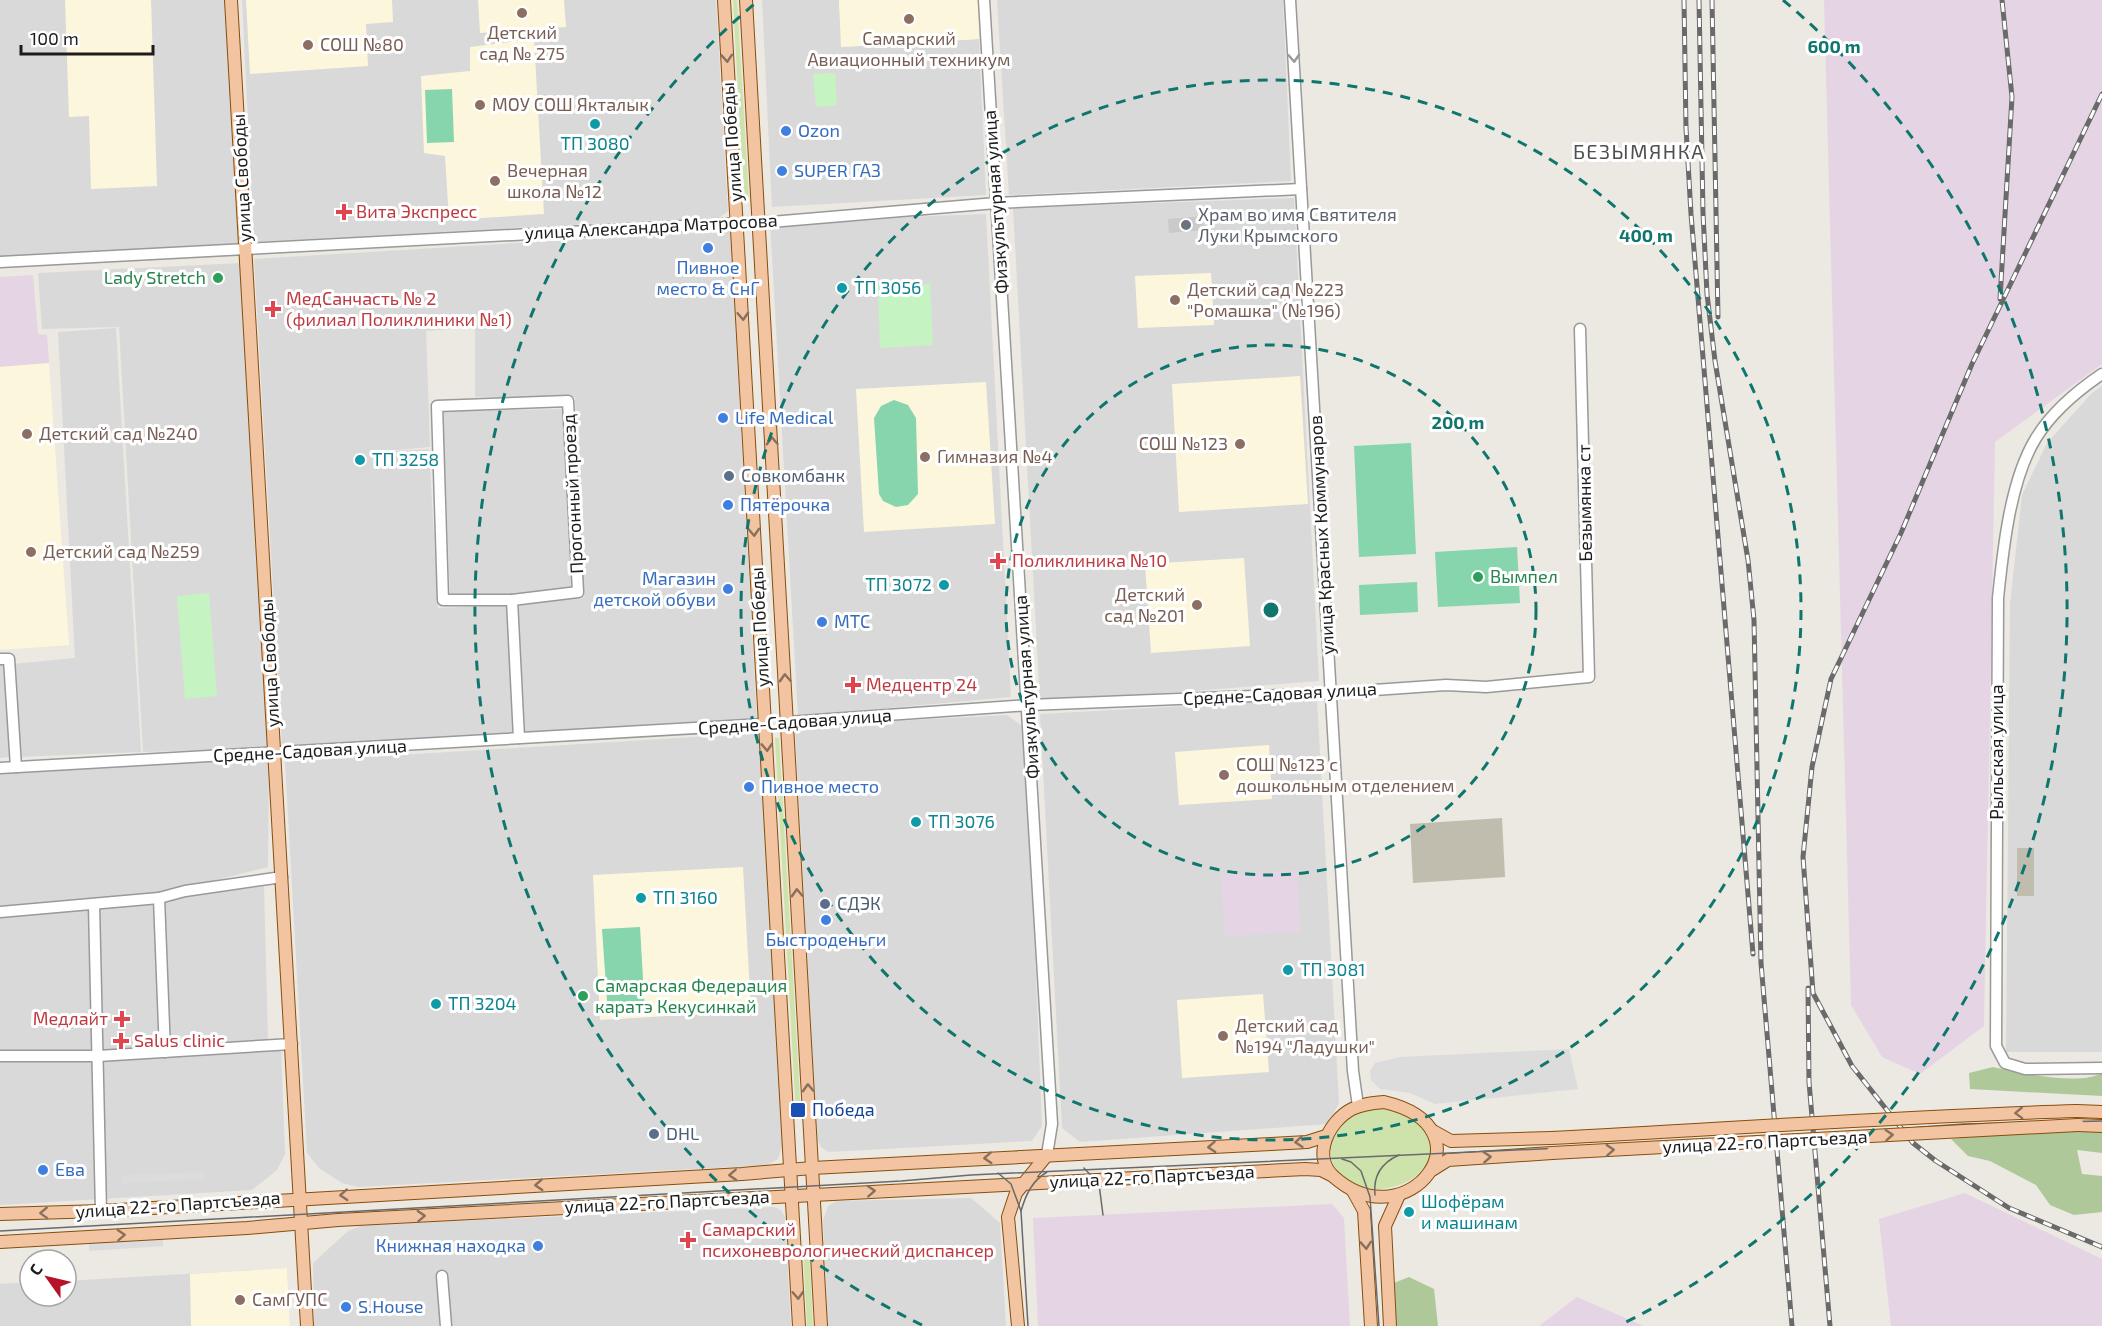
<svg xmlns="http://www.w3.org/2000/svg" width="2102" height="1326" font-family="'Exo 2',sans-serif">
	<rect width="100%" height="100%" fill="#ece8e2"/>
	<!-- residential -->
	<g fill="#dad9d9">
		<polygon points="0,0 231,0 246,251 0,257"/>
		<polygon points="242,0 716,0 728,211 720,217 254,242"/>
		<polygon points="762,0 839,0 842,47 979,39 986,195 772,207"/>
		<polygon points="997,0 1283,0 1291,181 1009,195"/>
		<polygon points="1294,198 1319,681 1040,703 1013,208"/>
		<polygon points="986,214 1011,697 798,716 770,222"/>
		<polygon points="730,230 757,720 523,733 516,602 583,595 575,397 475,397 475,327 426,331 430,447 374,452 429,449 438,608 507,605 517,733 282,747 254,259"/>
		<polygon points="242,263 268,748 143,752 119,327 42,329 38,273"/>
		<polygon points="116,328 141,752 19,757 13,664 75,658 58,332"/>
		<polygon points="2102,386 2102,1052 2006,1052 2010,604 2022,495 2047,443 2092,393"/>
		<polygon points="563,409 575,588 513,594 450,594 443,411"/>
		<polygon points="0,664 5,664 11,757 0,758"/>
		<polygon points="1317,699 1339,1103 1328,1124 1080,1142 1062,1128 1040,714"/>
		<polygon points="1007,715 1026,729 1042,1126 1032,1141 828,1152 821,1147 817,1139 795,731 800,726"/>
		<polygon points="760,733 783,1143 778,1159 767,1165 358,1187 342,1183 319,1168 307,1153 285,762"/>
		<polygon points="269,757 268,867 158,895 91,903 95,1056 281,1048 285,1154 277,1170 252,1190 0,1205 0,772"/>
		<polygon points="264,886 268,1040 100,1053 97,907"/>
		<polygon points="971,1198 1000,1223 1006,1326 828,1326 823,1220 828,1206 836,1201"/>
		<polygon points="774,1207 781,1210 785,1217 791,1326 314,1326 313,1263 348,1231 363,1225"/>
		<polygon points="287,1268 290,1326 0,1326 0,1284 30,1282 30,1296 66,1296 66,1281"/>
	</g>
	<!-- industrial -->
	<g fill="#e5d5e4">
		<polygon points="1824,0 2102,0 2102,364 1995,442 1984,1026 1920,1074 1882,1057 1851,1005"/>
		<polygon points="33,275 38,334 47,335 49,363 0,367 0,277"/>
		<polygon points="1297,870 1300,932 1225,936 1221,875"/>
		<polygon points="1965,1193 2102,1259 2102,1326 1891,1326 1879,1219"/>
		<polygon points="1332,1204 1344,1218 1350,1326 1038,1326 1033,1218"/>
		<polygon points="1577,1297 1644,1326 1539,1326"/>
	</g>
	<!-- education -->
	<g fill="#fcf7dc">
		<polygon points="65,0 151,0 157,186 91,189 89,116 69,117"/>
		<polygon points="246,0 392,0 393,22 366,24 368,66 250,74"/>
		<polygon points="478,0 564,0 566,27 480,33"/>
		<polygon points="839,0 978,0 979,39 841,47"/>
		<polygon points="534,39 544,214 449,220 445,156 424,153 421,76 470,71 470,47"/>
		<polygon points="1211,273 1214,325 1138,328 1135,276"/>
		<polygon points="49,363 69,645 0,650 0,367"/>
		<polygon points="1300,376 1308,504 1179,512 1172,384"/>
		<polygon points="986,382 995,524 864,532 856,389"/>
		<polygon points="1244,558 1250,646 1151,653 1145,564"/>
		<polygon points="1269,745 1272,799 1179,805 1175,752"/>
		<polygon points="743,867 751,1011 600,1020 593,875"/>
		<polygon points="1263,994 1269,1072 1182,1078 1177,1000"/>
		<polygon points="287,1268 290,1326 191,1326 190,1274"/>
	</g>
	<!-- religious -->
	<polygon fill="#cacaca" points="1203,216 1204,230 1169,233 1168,219"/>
	<!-- construction -->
	<g fill="#c0bdaf">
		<polygon points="1502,818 1505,877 1413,883 1410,824"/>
		<rect x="2017" y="848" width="17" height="48"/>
	</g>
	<!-- grass -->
	<g fill="#cee3ac">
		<polygon points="733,0 737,0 749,198 744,199"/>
		<polygon points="775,738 779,738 801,1115 799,1117 796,1115"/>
		<path d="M1382 1108C1415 1114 1453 1144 1417 1175 1396 1193 1357 1195 1337 1172 1334 1168 1332 1161 1331 1155 1329 1124 1355 1111 1382 1108Z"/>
		<polygon points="803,1250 809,1250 813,1326 807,1326"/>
	</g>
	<!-- forest -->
	<g fill="#aec89a">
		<path d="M1993 1067C2020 1073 2079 1086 2102 1073V1096L1970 1089 1969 1073Z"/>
		<polygon points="2067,1128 2102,1130 2102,1153 2077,1150 2082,1174 2102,1176 2102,1212 2074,1215 2050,1205 2036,1185 1990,1161 1968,1156 1951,1139"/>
		<polygon points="1409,1277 1434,1289 1438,1326 1393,1326 1394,1283"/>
	</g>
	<!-- park -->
	<g fill="#c5f4c2">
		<polygon points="835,73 837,105 816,107 813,74"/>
		<polygon points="930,284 933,345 880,348 878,286"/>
		<polygon points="209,593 217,696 185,699 177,596"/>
	</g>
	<!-- pitch -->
	<g fill="#87d5ac">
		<polygon points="452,89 454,142 427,143 425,90"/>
		<polygon points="894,400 908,405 916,418 918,494 908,505 896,507 883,501 879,494 874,418 881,406"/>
		<polygon points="1411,443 1416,554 1359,557 1354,446"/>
		<polygon points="1517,547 1520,603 1438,607 1435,552"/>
		<polygon points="1417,582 1418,612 1360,615 1359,585"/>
		<polygon points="640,927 645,1013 608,1015 602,929"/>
	</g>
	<!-- parking -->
	<g fill="#dcdcdc">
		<polygon points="1569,1049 1578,1089 1435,1104 1410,1093 1380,1089 1371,1080 1370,1071 1375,1063 1400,1057"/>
		<polygon points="204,1172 204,1179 123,1183 123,1175"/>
		<polygon points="163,1239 163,1246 89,1251 89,1243"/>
	</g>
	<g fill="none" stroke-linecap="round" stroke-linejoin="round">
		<defs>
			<g id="minor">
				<polyline points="984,0 1052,1124 1047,1155"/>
				<polyline points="1290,0 1353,1071 1358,1106"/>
				<polyline points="759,223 996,203 1301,189"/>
				<polyline points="0,262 738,223"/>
				<path d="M2102 374C2077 391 2052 412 2036 438 2010 480 2003 550 1998 598L1996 1046 2005 1063 2025 1069 2102 1068"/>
				<polygon points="568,401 578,592 512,600 443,600 437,406"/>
				<polyline points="512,600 519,738"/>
				<polyline points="0,659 9,659 16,767"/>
				<polyline points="788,722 1029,705 1331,693 1446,685 1486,687 1589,677 1580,329"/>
				<polyline points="0,768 766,724"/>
				<polyline points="159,898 165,1052"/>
				<polyline points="94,905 101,1211"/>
				<polyline points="0,912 159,898 185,891 282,877"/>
				<polyline points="0,1056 98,1056 292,1044"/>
				<polyline points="442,1276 446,1326"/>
			</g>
			<g id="major">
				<polyline points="231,0 307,1326"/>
				<polyline points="724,0 799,1326"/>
				<polyline points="746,0 821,1326"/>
				<path d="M1384 1102C1495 1128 1408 1242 1334 1177 1311 1156 1329 1121 1352 1109 1362 1104 1373 1103 1384 1102Z"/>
				<polyline points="2077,1111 2102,1112"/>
				<polyline points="2078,1125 2102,1126"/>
				<polyline points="1433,1131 1451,1141 1551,1138"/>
				<polyline points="1432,1170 1448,1160 1552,1153"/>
				<polyline points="1353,1191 1364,1211 1371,1326"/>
				<polyline points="0,1214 101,1211 742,1174 812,1168 1271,1144 1307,1142 1326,1136"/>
				<polyline points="0,1242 247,1228 338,1220 1305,1169 1321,1170 1333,1176"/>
				<polyline points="1018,1326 1008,1217 1016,1193 1047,1155"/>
				<polyline points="1390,1326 1385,1226 1399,1195"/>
			</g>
		</defs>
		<!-- minor casing -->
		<use href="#minor" stroke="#999" stroke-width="13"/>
		<!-- major casing -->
		<use href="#major" stroke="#864e0d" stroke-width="14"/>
		<!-- minor -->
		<use href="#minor" stroke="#fff" stroke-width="10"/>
		<!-- major -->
		<use href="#major" stroke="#f3c4a1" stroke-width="12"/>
		<!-- tram -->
		<g stroke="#6a6a6a" stroke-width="1.5">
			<polyline points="1342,1159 1351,1162 1361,1171 1370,1197 1379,1326"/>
			<polyline points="1084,1168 1099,1184 1103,1215"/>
			<polyline points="998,1173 1011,1184 1021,1211 1028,1326"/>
			<path d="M1375 1195C1373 1177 1381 1163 1399 1155"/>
			<path d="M1021 1211C1026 1194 1032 1181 1047 1172"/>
			<polyline points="0,1231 901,1181 971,1175 1757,1139 1964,1124 2102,1121"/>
		</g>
		<defs>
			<g id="rail">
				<polyline points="1684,0 1686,128 1691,214 1753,954"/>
				<polyline points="1699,0 1703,213 1707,294 1715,361 1748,560 1754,620 1761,963 1792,1326"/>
				<polyline points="1712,0 1718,317"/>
				<polyline points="2102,94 1972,364 1901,533 1831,679 1812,767 1803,857 1813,993 1852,1066 1913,1143 1936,1161 2009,1208 2102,1247"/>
				<polyline points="2000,299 2012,97 2002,0"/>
				<polyline points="1808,988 1809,1082 1830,1326"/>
			</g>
		</defs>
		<!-- rail casing -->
		<use href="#rail" stroke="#6a6a6a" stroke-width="5"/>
		<!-- rail -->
		<use href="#rail" stroke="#fff" stroke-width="3" stroke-dasharray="9" stroke-linecap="butt"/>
		<defs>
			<g id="major-bridge">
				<path d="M1551 1138C1727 1129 1902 1116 2077 1111"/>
				<polyline points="1552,1153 2078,1125"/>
			</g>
		</defs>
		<!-- major-bridge casing -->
		<use href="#major-bridge" stroke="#864e0d" stroke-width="14" stroke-linecap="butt"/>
		<!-- major-bridge -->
		<use href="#major-bridge" stroke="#f3c4a1" stroke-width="12"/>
	</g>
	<!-- one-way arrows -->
	<defs><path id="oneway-chevron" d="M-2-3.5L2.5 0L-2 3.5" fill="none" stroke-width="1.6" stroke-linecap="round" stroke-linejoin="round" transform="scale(1.5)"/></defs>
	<g stroke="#88705e">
		<use href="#oneway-chevron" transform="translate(727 58) rotate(86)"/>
		<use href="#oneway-chevron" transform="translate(743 316) rotate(87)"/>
		<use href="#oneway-chevron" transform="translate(772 441) rotate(-93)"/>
		<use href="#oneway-chevron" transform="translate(754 532) rotate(87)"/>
		<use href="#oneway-chevron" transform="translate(785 678) rotate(-93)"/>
		<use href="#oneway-chevron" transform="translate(767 747) rotate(87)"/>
		<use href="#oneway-chevron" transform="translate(797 893) rotate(-93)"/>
		<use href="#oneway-chevron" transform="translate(808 1088) rotate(-93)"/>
		<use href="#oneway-chevron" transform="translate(2019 1113) rotate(178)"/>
		<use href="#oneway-chevron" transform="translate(1889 1135) rotate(-4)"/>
		<use href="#oneway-chevron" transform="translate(1299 1142) rotate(175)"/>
		<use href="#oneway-chevron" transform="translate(1212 1147) rotate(177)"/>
		<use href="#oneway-chevron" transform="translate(1610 1150) rotate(-3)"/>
		<use href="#oneway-chevron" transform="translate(1487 1157) rotate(-4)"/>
		<use href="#oneway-chevron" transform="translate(988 1158) rotate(177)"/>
		<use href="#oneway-chevron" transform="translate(733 1175) rotate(177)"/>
		<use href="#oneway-chevron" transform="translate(539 1185) rotate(177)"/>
		<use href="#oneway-chevron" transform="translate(871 1191) rotate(-3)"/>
		<use href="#oneway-chevron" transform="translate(344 1195) rotate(177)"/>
		<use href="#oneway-chevron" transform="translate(44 1213) rotate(178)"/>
		<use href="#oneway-chevron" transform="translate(421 1216) rotate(-3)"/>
		<use href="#oneway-chevron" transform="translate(121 1235) rotate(-3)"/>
		<use href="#oneway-chevron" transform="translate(1366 1245) rotate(86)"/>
		<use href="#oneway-chevron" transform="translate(798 1295) rotate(87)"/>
	</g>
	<use stroke="#999" href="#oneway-chevron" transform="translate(1294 58) rotate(87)"/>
	<!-- distance rings -->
	<g fill="none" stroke="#0f766e" stroke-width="3" stroke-dasharray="10 8">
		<circle cx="1271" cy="610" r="265"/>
		<circle cx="1271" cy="610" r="530"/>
		<path d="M922 1325A796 796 0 0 1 759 0M1783 0A796 796 0 0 1 1620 1325"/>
	</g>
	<!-- markers -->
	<g fill="#8d6e63" stroke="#fff" stroke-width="2">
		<circle cx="522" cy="13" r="6"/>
		<circle cx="909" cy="19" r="6"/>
		<circle cx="308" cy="45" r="6"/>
		<circle cx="480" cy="105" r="6"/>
		<circle cx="495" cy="181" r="6"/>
		<circle cx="1175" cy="300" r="6"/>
		<circle cx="27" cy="434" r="6"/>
		<circle cx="1240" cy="444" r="6"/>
		<circle cx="925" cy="457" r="6"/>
		<circle cx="31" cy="552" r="6"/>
		<circle cx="1197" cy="605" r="6"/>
		<circle cx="1224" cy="775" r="6"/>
		<circle cx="1223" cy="1036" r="6"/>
		<circle cx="240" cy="1300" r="6"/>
	</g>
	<g fill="#0f9aa8" stroke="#fff" stroke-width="2">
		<circle cx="595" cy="124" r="6"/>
		<circle cx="842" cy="288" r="6"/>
		<circle cx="360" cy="460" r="6"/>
		<circle cx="944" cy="585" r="6"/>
		<circle cx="916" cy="822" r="6"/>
		<circle cx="641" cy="898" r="6"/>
		<circle cx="1288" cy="970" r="6"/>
		<circle cx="436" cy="1004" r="6"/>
		<circle cx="1409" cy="1212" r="6"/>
	</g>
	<g fill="#3f7fe0" stroke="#fff" stroke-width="2">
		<circle cx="786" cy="131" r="6"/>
		<circle cx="782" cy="171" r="6"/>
		<circle cx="708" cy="248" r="6"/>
		<circle cx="723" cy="418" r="6"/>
		<circle cx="728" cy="505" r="6"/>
		<circle cx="728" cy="589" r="6"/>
		<circle cx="822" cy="622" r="6"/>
		<circle cx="749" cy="787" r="6"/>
		<circle cx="826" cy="920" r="6"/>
		<circle cx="43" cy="1170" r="6"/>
		<circle cx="538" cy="1246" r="6"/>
		<circle cx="346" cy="1307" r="6"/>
	</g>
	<g fill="#e0444e" stroke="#fff" stroke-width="2">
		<path d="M341 203h6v6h6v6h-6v6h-6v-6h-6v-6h6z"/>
		<path d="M270 300h6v6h6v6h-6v6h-6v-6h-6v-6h6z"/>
		<path d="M995 552h6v6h6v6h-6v6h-6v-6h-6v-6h6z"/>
		<path d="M850 676h6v6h6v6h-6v6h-6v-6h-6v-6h6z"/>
		<path d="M119 1010h6v6h6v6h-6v6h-6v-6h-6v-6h6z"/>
		<path d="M118 1032h6v6h6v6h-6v6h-6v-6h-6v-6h6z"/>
		<path d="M685 1231h6v6h6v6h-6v6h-6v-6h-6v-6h6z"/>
	</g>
	<circle fill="#6b7280" stroke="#fff" stroke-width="2" cx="1186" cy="225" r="6"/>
	<g fill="#2e9e5b" stroke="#fff" stroke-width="2">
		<circle cx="218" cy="278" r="6"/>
		<circle cx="1478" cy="577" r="6"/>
		<circle cx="583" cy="996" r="6"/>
	</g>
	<g fill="#5c6f8a" stroke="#fff" stroke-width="2">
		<circle cx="729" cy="476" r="6"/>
		<circle cx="825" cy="904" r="6"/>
		<circle cx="654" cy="1134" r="6"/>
	</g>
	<rect fill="#1a4fb4" stroke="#fff" stroke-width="2" x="790" y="1102" width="16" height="16" rx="3"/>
	<g text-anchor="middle" stroke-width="6" stroke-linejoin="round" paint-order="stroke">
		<!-- education labels -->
		<g font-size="18" fill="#785e54" stroke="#fff" text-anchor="start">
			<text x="522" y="39" text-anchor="middle">Детский<tspan x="522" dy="21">сад № 275</tspan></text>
			<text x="909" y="45" text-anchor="middle">Самарский<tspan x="909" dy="21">Авиационный техникум</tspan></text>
			<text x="320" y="51">СОШ №80</text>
			<text x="492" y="111">МОУ СОШ Якталык</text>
			<text x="507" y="177">Вечерная<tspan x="507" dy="21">школа №12</tspan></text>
			<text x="1187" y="296">Детский сад №223<tspan x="1187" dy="21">"Ромашка" (№196)</tspan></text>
			<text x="39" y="440">Детский сад №240</text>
			<text x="1228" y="450" text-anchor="end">СОШ №123</text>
			<text x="937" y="463">Гимназия №4</text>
			<text x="43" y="558">Детский сад №259</text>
			<text x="1185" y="601" text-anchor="end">Детский<tspan x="1185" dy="21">сад №201</tspan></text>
			<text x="1236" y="771">СОШ №123 с<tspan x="1236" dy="21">дошкольным отделением</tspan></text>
			<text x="1235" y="1032">Детский сад<tspan x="1235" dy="21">№194 "Ладушки"</tspan></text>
			<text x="252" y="1306">СамГУПС</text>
		</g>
		<!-- shop labels -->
		<g font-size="18" fill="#366cbe" stroke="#fff" text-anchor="start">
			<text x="798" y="137">Ozon</text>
			<text x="794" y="177">SUPER ГАЗ</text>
			<text x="708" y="274" text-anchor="middle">Пивное<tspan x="708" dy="21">место &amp; СнГ</tspan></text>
			<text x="735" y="424">Life Medical</text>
			<text x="740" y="511">Пятёрочка</text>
			<text x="716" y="585" text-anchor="end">Магазин<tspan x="716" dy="21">детской обуви</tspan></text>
			<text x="834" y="628">МТС</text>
			<text x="761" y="793">Пивное место</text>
			<text x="826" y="946" text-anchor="middle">Быстроденьги</text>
			<text x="55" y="1176">Ева</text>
			<text x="526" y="1252" text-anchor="end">Книжная находка</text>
			<text x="358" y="1313">S.House</text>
		</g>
		<!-- street labels -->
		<g font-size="18" fill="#1c1c1c" stroke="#fff">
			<text transform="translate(732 142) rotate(-94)" y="6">улица Победы</text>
			<text transform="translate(242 178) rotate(-93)" y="6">улица Свободы</text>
			<text transform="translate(996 202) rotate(-94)" y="6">Физкультурная улица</text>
			<text transform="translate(651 227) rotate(-3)" y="6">улица Александра Матросова</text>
			<text transform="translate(573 494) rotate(-93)" y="6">Прогонный проезд</text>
			<text transform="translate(1585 503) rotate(-91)" y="6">Безымянка ст</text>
			<text transform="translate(1322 535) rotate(-93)" y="6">улица Красных Коммунаров</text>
			<text transform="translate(760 627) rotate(-93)" y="6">улица Победы</text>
			<text transform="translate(270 663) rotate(-93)" y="6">улица Свободы</text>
			<text transform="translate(1027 687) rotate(-94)" y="6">Физкультурная улица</text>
			<text transform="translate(1280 694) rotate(-3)" y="6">Средне-Садовая улица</text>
			<text transform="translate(795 722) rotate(-4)" y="6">Средне-Садовая улица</text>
			<text transform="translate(310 751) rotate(-3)" y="6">Средне-Садовая улица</text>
			<text transform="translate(1997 752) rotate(-90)" y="6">Рыльская улица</text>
			<text transform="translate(1765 1142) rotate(-3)" y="6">улица 22-го Партсъезда</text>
			<text transform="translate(1152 1177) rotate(-3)" y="6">улица 22-го Партсъезда</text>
			<text transform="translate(667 1202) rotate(-3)" y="6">улица 22-го Партсъезда</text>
			<text transform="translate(178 1205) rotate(-4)" y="6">улица 22-го Партсъезда</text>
		</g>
		<!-- culture labels -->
		<g font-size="18" fill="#0d838f" stroke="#fff" text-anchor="start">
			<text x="595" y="150" text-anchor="middle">ТП 3080</text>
			<text x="854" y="294">ТП 3056</text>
			<text x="372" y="466">ТП 3258</text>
			<text x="932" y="591" text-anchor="end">ТП 3072</text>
			<text x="928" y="828">ТП 3076</text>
			<text x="653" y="904">ТП 3160</text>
			<text x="1300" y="976">ТП 3081</text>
			<text x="448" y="1010">ТП 3204</text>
			<text x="1421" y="1208">Шофёрам<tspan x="1421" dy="21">и машинам</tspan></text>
		</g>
		<!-- health labels -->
		<g font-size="18" fill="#be3a42" stroke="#fff" text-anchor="start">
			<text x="356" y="218">Вита Экспресс</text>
			<text x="286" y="305">МедСанчасть № 2<tspan x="286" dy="21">(филиал Поликлиники №1)</tspan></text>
			<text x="1012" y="567">Поликлиника №10</text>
			<text x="866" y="691">Медцентр 24</text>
			<text x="108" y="1025" text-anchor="end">Медлайт</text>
			<text x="134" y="1047">Salus clinic</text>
			<text x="702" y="1236">Самарский<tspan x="702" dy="21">психоневрологический диспансер</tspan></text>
		</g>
		<!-- worship labels -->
		<g font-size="18" fill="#5b616d" stroke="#fff" text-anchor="start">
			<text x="1198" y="221">Храм во имя Святителя<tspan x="1198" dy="21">Луки Крымского</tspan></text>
		</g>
		<!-- leisure labels -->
		<g font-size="18" fill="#27864d" stroke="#fff" text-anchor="start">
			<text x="206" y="284" text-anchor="end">Lady Stretch</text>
			<text x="1490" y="583">Вымпел</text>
			<text x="595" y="992">Самарская Федерация<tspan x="595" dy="21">каратэ Кекусинкай</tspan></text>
		</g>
		<!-- service labels -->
		<g font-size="18" fill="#4e5e75" stroke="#fff" text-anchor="start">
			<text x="741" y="482">Совкомбанк</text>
			<text x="837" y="910">СДЭК</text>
			<text x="666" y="1140">DHL</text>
		</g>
		<!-- transit labels -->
		<g font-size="18" fill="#164399" stroke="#fff" text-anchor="start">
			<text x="812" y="1116">Победа</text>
		</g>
		<!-- neighbourhood labels -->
		<g font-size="20" letter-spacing="1.5" fill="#4f4f4f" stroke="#fff">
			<text x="1639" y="159">БЕЗЫМЯНКА</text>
		</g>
	</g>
	<circle cx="1271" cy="610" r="9" fill="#0f766e" stroke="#fff" stroke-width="3"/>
	<g font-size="18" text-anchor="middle" font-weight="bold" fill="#0f766e" stroke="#fff" stroke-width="6" stroke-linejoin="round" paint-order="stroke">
		<text x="1834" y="53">600 m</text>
		<text x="1646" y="242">400 m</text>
		<text x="1458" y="429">200 m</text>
	</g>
	<!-- north arrow -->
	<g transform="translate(48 1278) rotate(304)"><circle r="28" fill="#ffffff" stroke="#a4a4a4" stroke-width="1.5"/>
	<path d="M0-4.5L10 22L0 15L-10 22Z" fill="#b61228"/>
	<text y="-9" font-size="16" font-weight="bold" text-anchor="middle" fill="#1c1c1c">С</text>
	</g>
	<!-- scale -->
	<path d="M21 45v9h132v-9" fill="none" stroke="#1c1c1c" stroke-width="3"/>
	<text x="30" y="45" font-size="18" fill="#1c1c1c" stroke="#ffffff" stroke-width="4.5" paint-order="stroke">100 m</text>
</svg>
